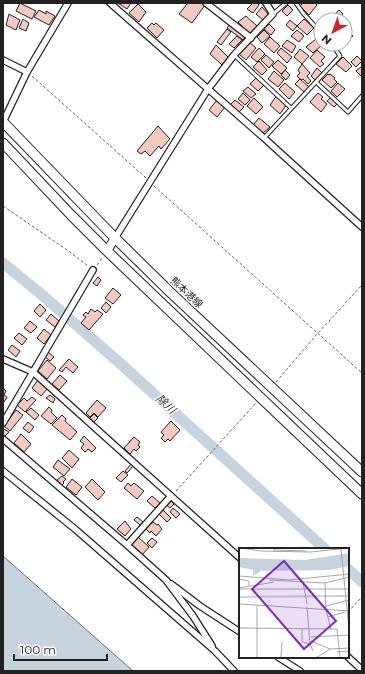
<svg xmlns="http://www.w3.org/2000/svg" width="365" height="674" font-family="Montserrat,'Noto Sans JP',sans-serif">
	<rect width="100%" height="100%" fill="#fff"/>
	<!-- water -->
	<polygon fill="#c7d3dd" stroke="#6f6f6f" points="3,556 133,671 3,671"/>
	<g fill="none" stroke-linecap="round" stroke-linejoin="round">
		<!-- river -->
		<g stroke="#c7d3dd" stroke-width="11">
			<polyline points="3,263 41,294 122,365 325,549"/>
			<polyline points="348,569 362,582"/>
		</g>
	</g>
	<!-- building -->
	<g fill="#f3c9c0" stroke="#222">
		<polygon points="20,3 36,11 32,19 16,11"/>
		<polygon points="118,3 131,3 127,9"/>
		<polygon points="189,3 203,3 205,5 192,23 179,14 187,4"/>
		<polygon points="253,3 257,3 259,5 253,13 247,9"/>
		<polygon points="303,3 315,3 317,5 309,15 300,6"/>
		<polygon points="138,4 146,12 139,22 129,13"/>
		<polygon points="288,5 293,10 287,16 282,11"/>
		<polygon points="262,7 269,15 263,20 256,14"/>
		<polygon points="39,10 46,14 46,11 55,16 49,25 34,17"/>
		<polygon points="339,10 343,14 338,20 334,20 331,18"/>
		<polygon points="9,14 20,20 16,30 6,25"/>
		<polygon points="246,16 257,26 250,34 238,22"/>
		<polygon points="23,19 29,23 26,31 19,28"/>
		<polygon points="304,19 314,28 307,35 297,26"/>
		<polygon points="290,20 297,26 293,31 286,25"/>
		<polygon points="152,23 154,25 156,23 164,30 157,38 147,28"/>
		<polygon points="230,24 246,36 243,40 227,28"/>
		<polygon points="269,24 275,30 271,35 264,29"/>
		<polygon points="227,29 231,32 221,45 217,42"/>
		<polygon points="345,29 353,36 347,41 345,39"/>
		<polygon points="264,30 270,36 262,43 257,37"/>
		<polygon points="297,30 304,36 299,42 291,36"/>
		<polygon points="237,36 242,40 234,48 229,44"/>
		<polygon points="270,37 280,46 274,53 264,44"/>
		<polygon points="316,39 322,45 313,53 306,47"/>
		<polygon points="287,40 296,46 292,53 282,46"/>
		<polygon points="249,42 256,48 246,60 239,54"/>
		<polygon points="216,45 228,57 222,65 210,54"/>
		<polygon points="259,48 265,54 257,62 251,57"/>
		<polygon points="281,48 292,57 287,63 277,53"/>
		<polygon points="300,49 309,56 302,64 294,57"/>
		<polygon points="317,50 325,57 321,61 324,64 320,67 310,58"/>
		<polygon points="266,55 274,62 269,68 261,60"/>
		<polygon points="357,56 362,61 356,67 351,62"/>
		<polygon points="343,57 352,66 346,72 336,64"/>
		<polygon points="278,60 287,68 281,74 272,66"/>
		<polygon points="259,61 267,70 262,75 253,67"/>
		<polygon points="302,64 310,73 307,76 311,81 308,84 303,79 301,80 297,76 300,73 298,70"/>
		<polygon points="362,66 362,77 356,71"/>
		<polygon points="317,68 322,73 315,80 311,76"/>
		<polygon points="285,70 290,75 286,80 281,75"/>
		<polygon points="274,71 284,80 278,87 268,79"/>
		<polygon points="328,74 329,75 330,74 335,78 334,79 337,82 331,88 322,80"/>
		<polygon points="256,78 264,85 258,91 250,84"/>
		<polygon points="300,79 309,87 304,92 295,84"/>
		<polygon points="285,83 295,92 289,99 279,89"/>
		<polygon points="338,83 345,89 337,97 331,91"/>
		<polygon points="248,87 256,94 251,98 243,91"/>
		<polygon points="243,93 250,100 245,105 238,99"/>
		<polygon points="318,93 323,97 321,99 327,104 321,112 310,102"/>
		<polygon points="277,95 287,104 280,114 270,105"/>
		<polygon points="331,97 338,103 334,107 327,101"/>
		<polygon points="254,98 263,107 256,114 247,106"/>
		<polygon points="217,100 225,107 217,117 209,110"/>
		<polygon points="235,100 244,107 239,112 230,105"/>
		<polygon points="259,118 270,127 263,133 253,125"/>
		<polygon points="158,126 170,139 161,149 159,146 150,156 145,151 141,154 137,151"/>
		<polygon points="98,277 101,280 97,286 93,283"/>
		<polygon points="113,288 121,295 113,304 105,298"/>
		<polygon points="106,302 111,307 106,313 101,308"/>
		<polygon points="40,304 46,310 40,317 34,311"/>
		<polygon points="91,309 95,312 97,310 103,314 89,330 81,323 86,317 83,315 86,312 88,314"/>
		<polygon points="51,314 59,321 55,327 46,320"/>
		<polygon points="30,321 37,327 31,333 24,328"/>
		<polygon points="44,329 51,335 44,344 37,338"/>
		<polygon points="19,333 27,339 22,345 14,338"/>
		<polygon points="12,345 20,351 16,357 8,350"/>
		<polygon points="48,352 54,357 50,361 45,357"/>
		<polygon points="69,359 78,367 73,373 66,367 62,372 59,370"/>
		<polygon points="47,360 56,368 47,379 38,371"/>
		<polygon points="60,375 67,381 59,390 52,384"/>
		<polygon points="38,380 48,388 41,396 32,388"/>
		<polygon points="3,388 6,391 4,395 7,397 4,402 3,401"/>
		<polygon points="50,395 55,399 53,403 46,398"/>
		<polygon points="32,397 36,400 25,412 17,405 24,398 27,401"/>
		<polygon points="97,400 106,408 98,417 94,413 90,417 86,413"/>
		<polygon points="49,407 52,410 51,412 57,418 51,424 41,416"/>
		<polygon points="31,408 39,415 35,420 26,412"/>
		<polygon points="16,410 23,415 10,431 4,426"/>
		<polygon points="94,414 98,418 94,422 90,418"/>
		<polygon points="62,415 66,419 65,421 77,432 70,440 52,425"/>
		<polygon points="171,421 180,430 170,441 168,439 165,442 161,438 164,435 161,432"/>
		<polygon points="28,422 34,427 29,433 23,428"/>
		<polygon points="4,429 9,432 4,437 3,436 3,431"/>
		<polygon points="21,434 31,444 24,452 14,443"/>
		<polygon points="84,436 96,448 92,452 88,449 85,452 81,448 84,444 80,441"/>
		<polygon points="134,437 140,442 138,445 140,447 136,451 134,449 130,454 124,448"/>
		<polygon points="69,450 79,459 72,468 62,458"/>
		<polygon points="58,460 70,469 64,476 53,467"/>
		<polygon points="132,463 134,465 127,473 125,471"/>
		<polygon points="123,471 128,475 121,482 116,478"/>
		<polygon points="62,476 66,479 63,482 64,483 62,485 57,480"/>
		<polygon points="72,479 82,487 76,495 66,487"/>
		<polygon points="92,479 105,492 98,500 85,487"/>
		<polygon points="128,483 131,486 134,483 144,491 137,499 124,488"/>
		<polygon points="152,496 160,503 155,508 147,501"/>
		<polygon points="169,499 174,504 170,508 165,504"/>
		<polygon points="173,508 180,514 176,518 170,512"/>
		<polygon points="163,510 171,518 167,522 159,514"/>
		<polygon points="137,517 143,522 140,525 134,520"/>
		<polygon points="125,521 131,529 125,536 117,529"/>
		<polygon points="153,522 157,525 158,524 162,529 156,536 151,531 150,533 146,529"/>
		<polygon points="137,536 149,547 142,555 130,544"/>
		<polygon points="152,538 157,542 152,548 147,543"/>
	</g>
	<g fill="none" stroke-linecap="round" stroke-linejoin="round">
		<defs>
			<g id="lane">
				<polyline points="296,3 303,13 321,33"/>
				<polyline points="273,14 286,3"/>
				<polyline points="234,55 291,108"/>
				<polyline points="316,82 348,112 362,96"/>
				<polyline points="264,138 340,56 332,44"/>
			</g>
			<g id="street">
				<polyline points="110,3 264,138 362,227"/>
				<polyline points="206,3 251,38"/>
				<polyline points="3,60 27,72"/>
				<polyline points="3,122 27,72 68,3"/>
				<polyline points="115,238 208,89 234,55 273,14 266,3"/>
				<polyline points="3,359 33,372 240,558"/>
				<polyline points="3,423 93,270"/>
				<polyline points="3,439 127,545 166,580 193,616 212,646"/>
				<polyline points="3,471 75,529 215,651 234,671"/>
				<polyline points="127,545 171,496"/>
				<polyline points="171,584 200,606 240,632"/>
				<polyline points="278,657 300,671"/>
				<polyline points="348,657 362,670"/>
			</g>
			<polyline id="secondary" points="107,251 115,238"/>
			<g id="primary">
				<polyline points="3,122 115,238 170,292 362,472"/>
				<polyline points="3,143 71,215 107,251 261,398 362,494"/>
			</g>
		</defs>
		<!-- lane casing -->
		<use href="#lane" stroke="#222" stroke-width="5"/>
		<!-- street casing -->
		<use href="#street" stroke="#222" stroke-width="8"/>
		<!-- secondary casing -->
		<use href="#secondary" stroke="#222" stroke-width="10"/>
		<!-- primary casing -->
		<use href="#primary" stroke="#222" stroke-width="11"/>
		<!-- path -->
		<g stroke="#646464" stroke-width="1" stroke-dasharray="3 2" stroke-linecap="butt">
			<polyline points="32,76 146,178"/>
			<polyline points="154,186 362,373"/>
			<polyline points="3,206 70,252 88,266"/>
			<polyline points="97,265 102,258"/>
			<polyline points="276,382 318,333 362,285"/>
			<polyline points="176,491 256,403"/>
			<polyline points="348,612 362,597"/>
		</g>
		<!-- lane -->
		<use href="#lane" stroke="#fff" stroke-width="3"/>
		<!-- street -->
		<use href="#street" stroke="#fff" stroke-width="5.5"/>
		<!-- secondary -->
		<use href="#secondary" stroke="#fff" stroke-width="8"/>
		<!-- primary -->
		<use href="#primary" stroke="#fff" stroke-width="9"/>
	</g>
	<g text-anchor="middle" stroke-width="3" stroke-linejoin="round" paint-order="stroke">
		<!-- street labels -->
		<g font-size="10" fill="#222" stroke="#fff">
			<text transform="translate(187 292) rotate(43)" y="4">熊本港線</text>
		</g>
		<!-- water labels -->
		<g font-size="11" font-style="italic" fill="#222" stroke="#fff">
			<text transform="translate(166 404) rotate(42)" y="4">除川</text>
		</g>
	</g>
	<!-- overview -->
	<g transform="translate(239 548)">
		<rect width="110" height="110" fill="#fff"/>
		<path d="M110 5V18L91 22 22 23 14 28V22L0 19V10L66 12Z" fill="#c7d3dd"/>
		<path fill="none" stroke="#c7d3dd" stroke-width="2" d="M0 49 110 48"/>
		<path fill="none" stroke="#a7a7a7" stroke-width="1" d="M3 0 21 3 72 4 109 0M102 1 110 81M34 2 67 3M0 28 50 32 110 26M0 31 10 33V38M30 32 86 35M64 34 68 56M0 39 1 41H110M0 40 35 34M0 56 110 63M87 58 110 52M68 59 71 96M89 69 106 64M0 80 98 81 101 110M63 81V94L71 96 74 103M92 81 87 62 86 35 110 29M72 89 110 87M72 93 91 101M98 104 110 103M18 110V58M42 110 43 94M77 110 91 101 110 100"/>
		<path fill="#7b2cbf" fill-opacity="0.15" stroke="#7b2cbf" stroke-width="2" d="M45 13 97 73 65 101 13 41Z"/>
		<rect width="110" height="110" fill="none" stroke="#222" stroke-width="2"/>
	</g>
	<!-- border -->
	<rect width="365" height="674" fill="none" stroke="#222222" stroke-width="8"/>
	<!-- north arrow -->
	<g transform="translate(333 32) rotate(221)"><circle r="19" fill="#ffffff" stroke="#a7a7a7"/>
	<path d="M0-3L7 15L0 10L-7 15Z" fill="#c62828"/>
	<text y="-6" font-size="11" font-weight="bold" text-anchor="middle" fill="#222222">N</text>
	</g>
	<!-- scale -->
	<path d="M14 654v6h93v-6" fill="none" stroke="#222222" stroke-width="2"/>
	<text x="20" y="654" font-size="12" fill="#222222" stroke="#ffffff" stroke-width="3" paint-order="stroke">100 m</text>
</svg>
